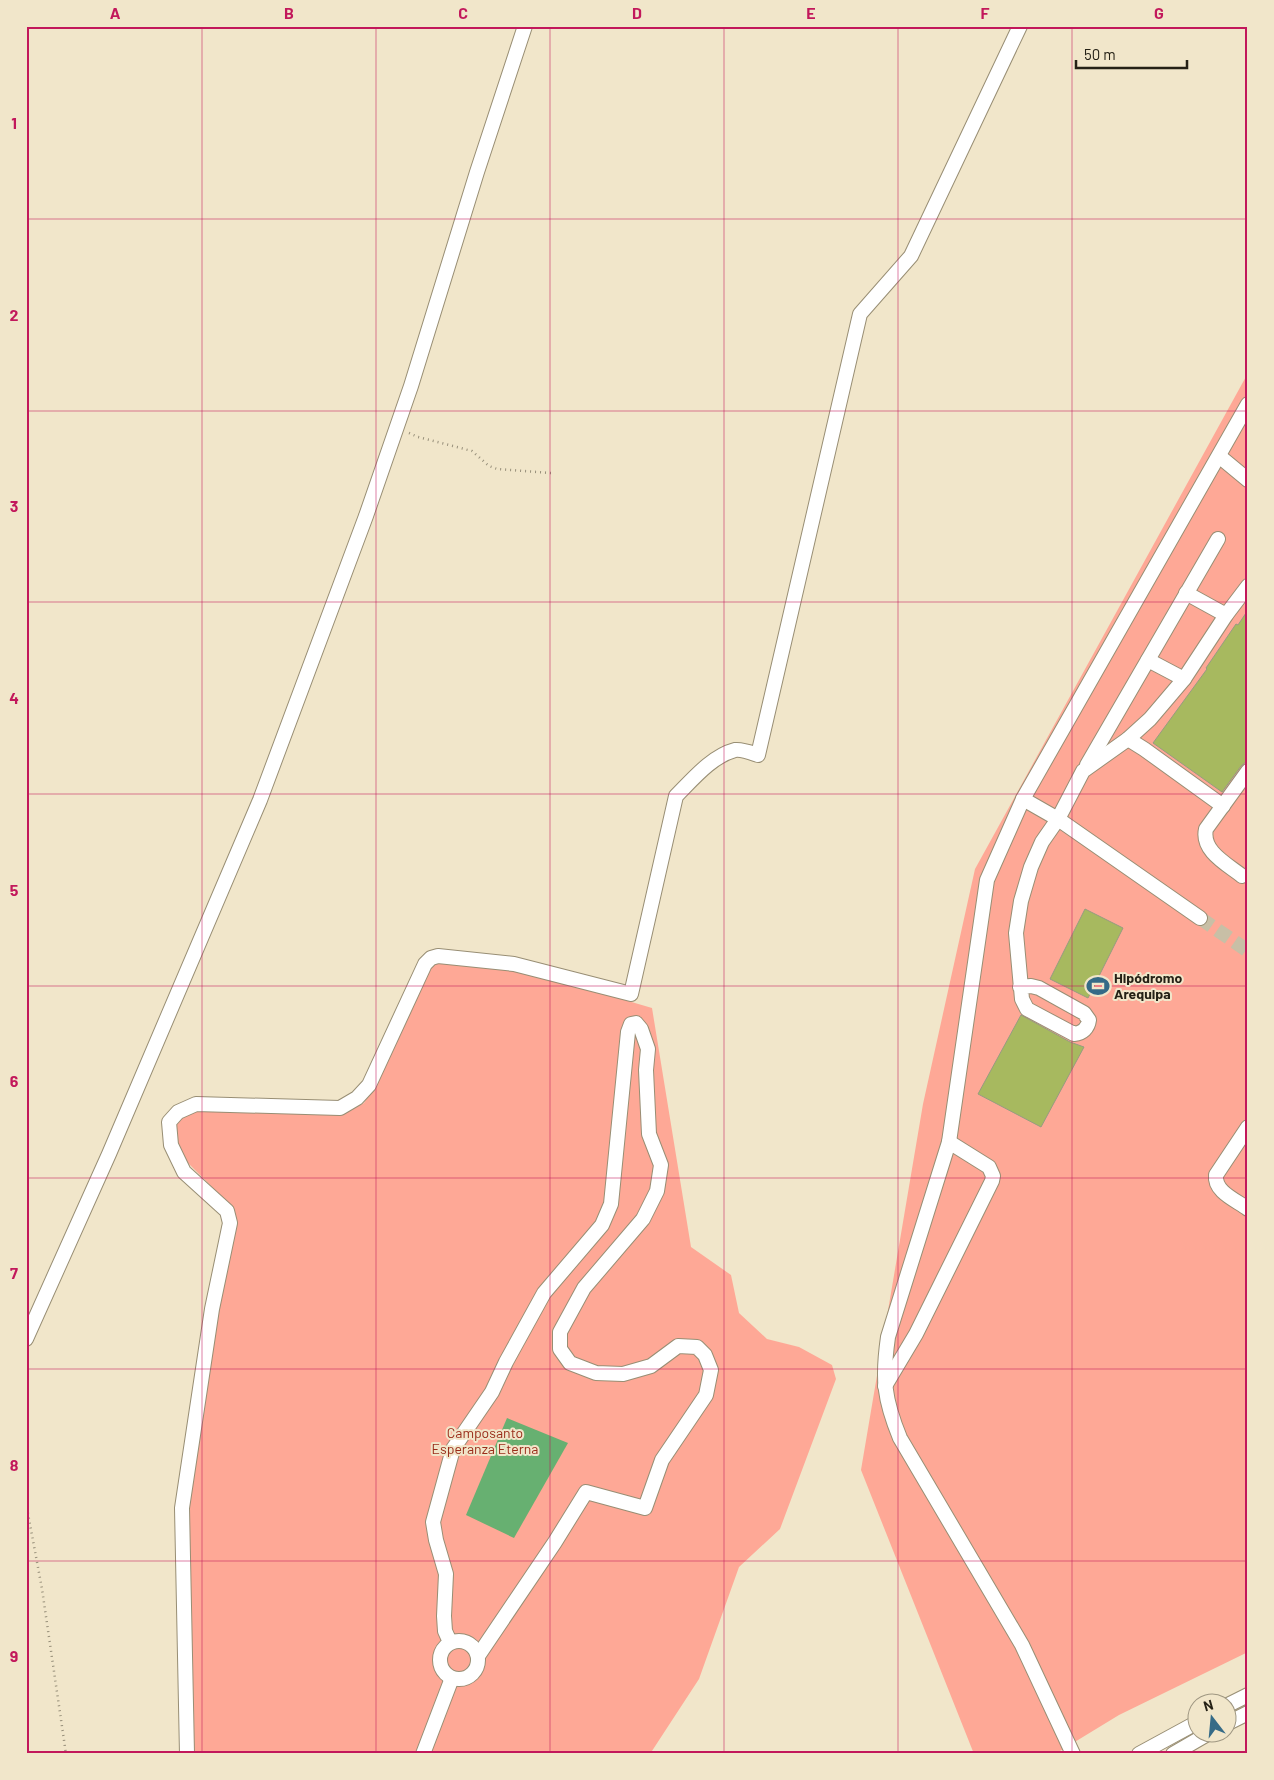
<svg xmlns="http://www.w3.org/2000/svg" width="1274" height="1780" font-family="Barlow,sans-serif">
	<rect width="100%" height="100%" fill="#f1e6ca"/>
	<!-- green -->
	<g fill="#fea896">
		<polygon points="1248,373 1248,1652 1119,1715 1055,1754 974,1754 861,1470 923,1104 975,869"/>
		<polygon points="439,962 487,964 536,974 652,1008 691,1247 731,1275 739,1313 767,1339 799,1347 832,1365 836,1379 780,1529 739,1567 699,1679 650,1754 194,1754 193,1682 188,1590 189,1507 217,1301 236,1220 230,1205 188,1163 178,1145 176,1127 181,1114 196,1107 327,1114 348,1112 364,1103 380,1077 431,967"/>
	</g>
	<!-- water -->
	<polygon fill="#67b071" points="507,1418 568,1443 514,1538 466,1515"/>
	<!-- building -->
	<g fill="#a7b95f" stroke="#969c81">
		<polygon points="1248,610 1248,760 1241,766 1222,792 1153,743 1207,669 1206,668 1236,624 1238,625"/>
		<polygon points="1085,909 1123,928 1088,998 1050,979"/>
		<polygon points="1021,1015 1070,1042 1084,1047 1041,1127 978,1094"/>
	</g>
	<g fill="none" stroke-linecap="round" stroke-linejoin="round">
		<!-- minor-tunnel -->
		<polyline stroke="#c8bfa6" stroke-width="14" stroke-dasharray="14 7" stroke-linecap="butt" points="1200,918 1248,951"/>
		<defs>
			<g id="minor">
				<polyline points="1219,456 1248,480"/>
				<polyline points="1186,593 1226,615"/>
				<polyline points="1148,660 1184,679"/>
				<polyline points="1128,739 1144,749 1223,806"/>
				<polyline points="1087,765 1218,539"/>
				<polyline points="1023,799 1058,819 1200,918"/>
				<path d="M1242 876C1227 864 1201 851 1206 829L1248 771"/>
				<path d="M1020 987 1031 986 1039 988 1084 1013 1089 1020C1088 1028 1083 1033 1074 1034L1027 1009 1022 999 1016 933 1021 901 1031 867 1042 842 1058 819 1083 771 1128 739 1150 719 1184 679 1226 615 1248 586"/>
				<path d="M1248 1127 1216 1175C1214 1192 1236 1200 1248 1209"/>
				<polyline points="26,1339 109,1154 260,800 366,516 411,386 477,172 525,26"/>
				<polyline points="885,1386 916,1334 992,1181 993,1176 989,1167 949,1142"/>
				<circle cx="459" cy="1660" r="19"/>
				<polyline points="450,1642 445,1631 444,1616 446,1574 436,1540 433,1522 453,1449 492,1392 506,1362 544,1293 602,1225 611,1204 628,1032 631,1024 636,1023 641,1029 648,1049 646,1070 649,1134 661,1165 657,1191 643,1219 584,1288 560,1332 560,1349 570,1363 596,1373 623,1374 651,1366 678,1346 697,1347 705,1355 711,1370 706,1395 662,1460 645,1508 586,1492 555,1542 478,1656"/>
				<polyline points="1226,1706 1248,1695"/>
				<polyline points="1226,1724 1248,1713"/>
				<path d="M187 1754 182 1508 212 1309 230 1223 227 1211 184 1172 171 1145 169 1122 178 1112 196 1104 340 1108 357 1098 369 1085 425 964 431 958 438 956 514 964 631 994 676 796C693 779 712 756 735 750 742 749 752 753 758 755L860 314 911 256 1020 26"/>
				<polyline points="423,1754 452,1678"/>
				<path d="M1073 1754 1022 1645 900 1438C884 1399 882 1379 888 1337L949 1142 987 880 1023 799 1248 404"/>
				<polyline points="1139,1754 1196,1723"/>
				<polyline points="1173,1754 1211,1732"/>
			</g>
		</defs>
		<!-- minor casing -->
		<use href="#minor" stroke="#988e74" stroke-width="16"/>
		<!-- path -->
		<g stroke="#978f7a" stroke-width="2.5" stroke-dasharray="1 4" stroke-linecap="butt">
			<polyline points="409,433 418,437 472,451 489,466 497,469 551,473"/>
			<polyline points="26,1503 42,1589 66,1754"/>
		</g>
		<!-- minor -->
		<use href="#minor" stroke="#fff" stroke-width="14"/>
	</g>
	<!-- grid -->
	<path fill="none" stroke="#c2185b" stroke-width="1" stroke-opacity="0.55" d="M202 26V1754M376 26V1754M550 26V1754M724 26V1754M898 26V1754M1072 26V1754M26 219H1248M26 411H1248M26 602H1248M26 794H1248M26 986H1248M26 1178H1248M26 1369H1248M26 1561H1248"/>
	<!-- icons -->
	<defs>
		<symbol id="stadium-bare" viewBox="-9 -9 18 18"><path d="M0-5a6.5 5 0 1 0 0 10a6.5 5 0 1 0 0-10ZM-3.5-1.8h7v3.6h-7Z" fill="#366b87" stroke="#f1e6ca" stroke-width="2.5" paint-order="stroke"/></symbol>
	</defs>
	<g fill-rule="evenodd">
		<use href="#stadium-bare" x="1082" y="970" width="32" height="32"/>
	</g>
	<g text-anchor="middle" stroke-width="4" stroke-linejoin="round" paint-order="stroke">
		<!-- poi labels -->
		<g font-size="14" font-weight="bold" fill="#252116" stroke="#f1e6ca" text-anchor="start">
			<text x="1114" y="983">Hipódromo<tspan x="1114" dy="16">Arequipa</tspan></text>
		</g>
		<!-- park labels -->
		<g font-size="14" fill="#992c19" stroke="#f1e6ca">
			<text x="485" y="1438">Camposanto<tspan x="485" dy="16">Esperanza Eterna</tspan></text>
		</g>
	</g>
	<!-- border -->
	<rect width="1274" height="1780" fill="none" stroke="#f1e6ca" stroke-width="55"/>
	<!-- north arrow -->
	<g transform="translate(1212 1718) rotate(344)"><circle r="24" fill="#f1e6ca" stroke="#9f9782"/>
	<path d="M0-4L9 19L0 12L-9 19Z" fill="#366b87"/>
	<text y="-8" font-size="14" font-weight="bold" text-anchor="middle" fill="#252116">N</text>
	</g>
	<!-- scale -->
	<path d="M1076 60v8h111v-8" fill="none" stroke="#252116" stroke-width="2.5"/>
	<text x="1084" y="60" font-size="15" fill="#252116" stroke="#f1e6ca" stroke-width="4" paint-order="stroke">50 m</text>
	<rect x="28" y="28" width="1218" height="1724" fill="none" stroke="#c2185b" stroke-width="2"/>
	<g font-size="16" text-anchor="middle" font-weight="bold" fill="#c2185b">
		<text x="115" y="19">A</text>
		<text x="289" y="19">B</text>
		<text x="463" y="19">C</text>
		<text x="637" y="19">D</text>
		<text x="811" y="19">E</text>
		<text x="985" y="19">F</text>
		<text x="1159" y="19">G</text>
		<text x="14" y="129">1</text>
		<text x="14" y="321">2</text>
		<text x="14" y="512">3</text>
		<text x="14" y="704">4</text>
		<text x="14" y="896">5</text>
		<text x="14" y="1087">6</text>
		<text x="14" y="1279">7</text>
		<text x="14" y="1471">8</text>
		<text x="14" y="1662">9</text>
	</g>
</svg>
